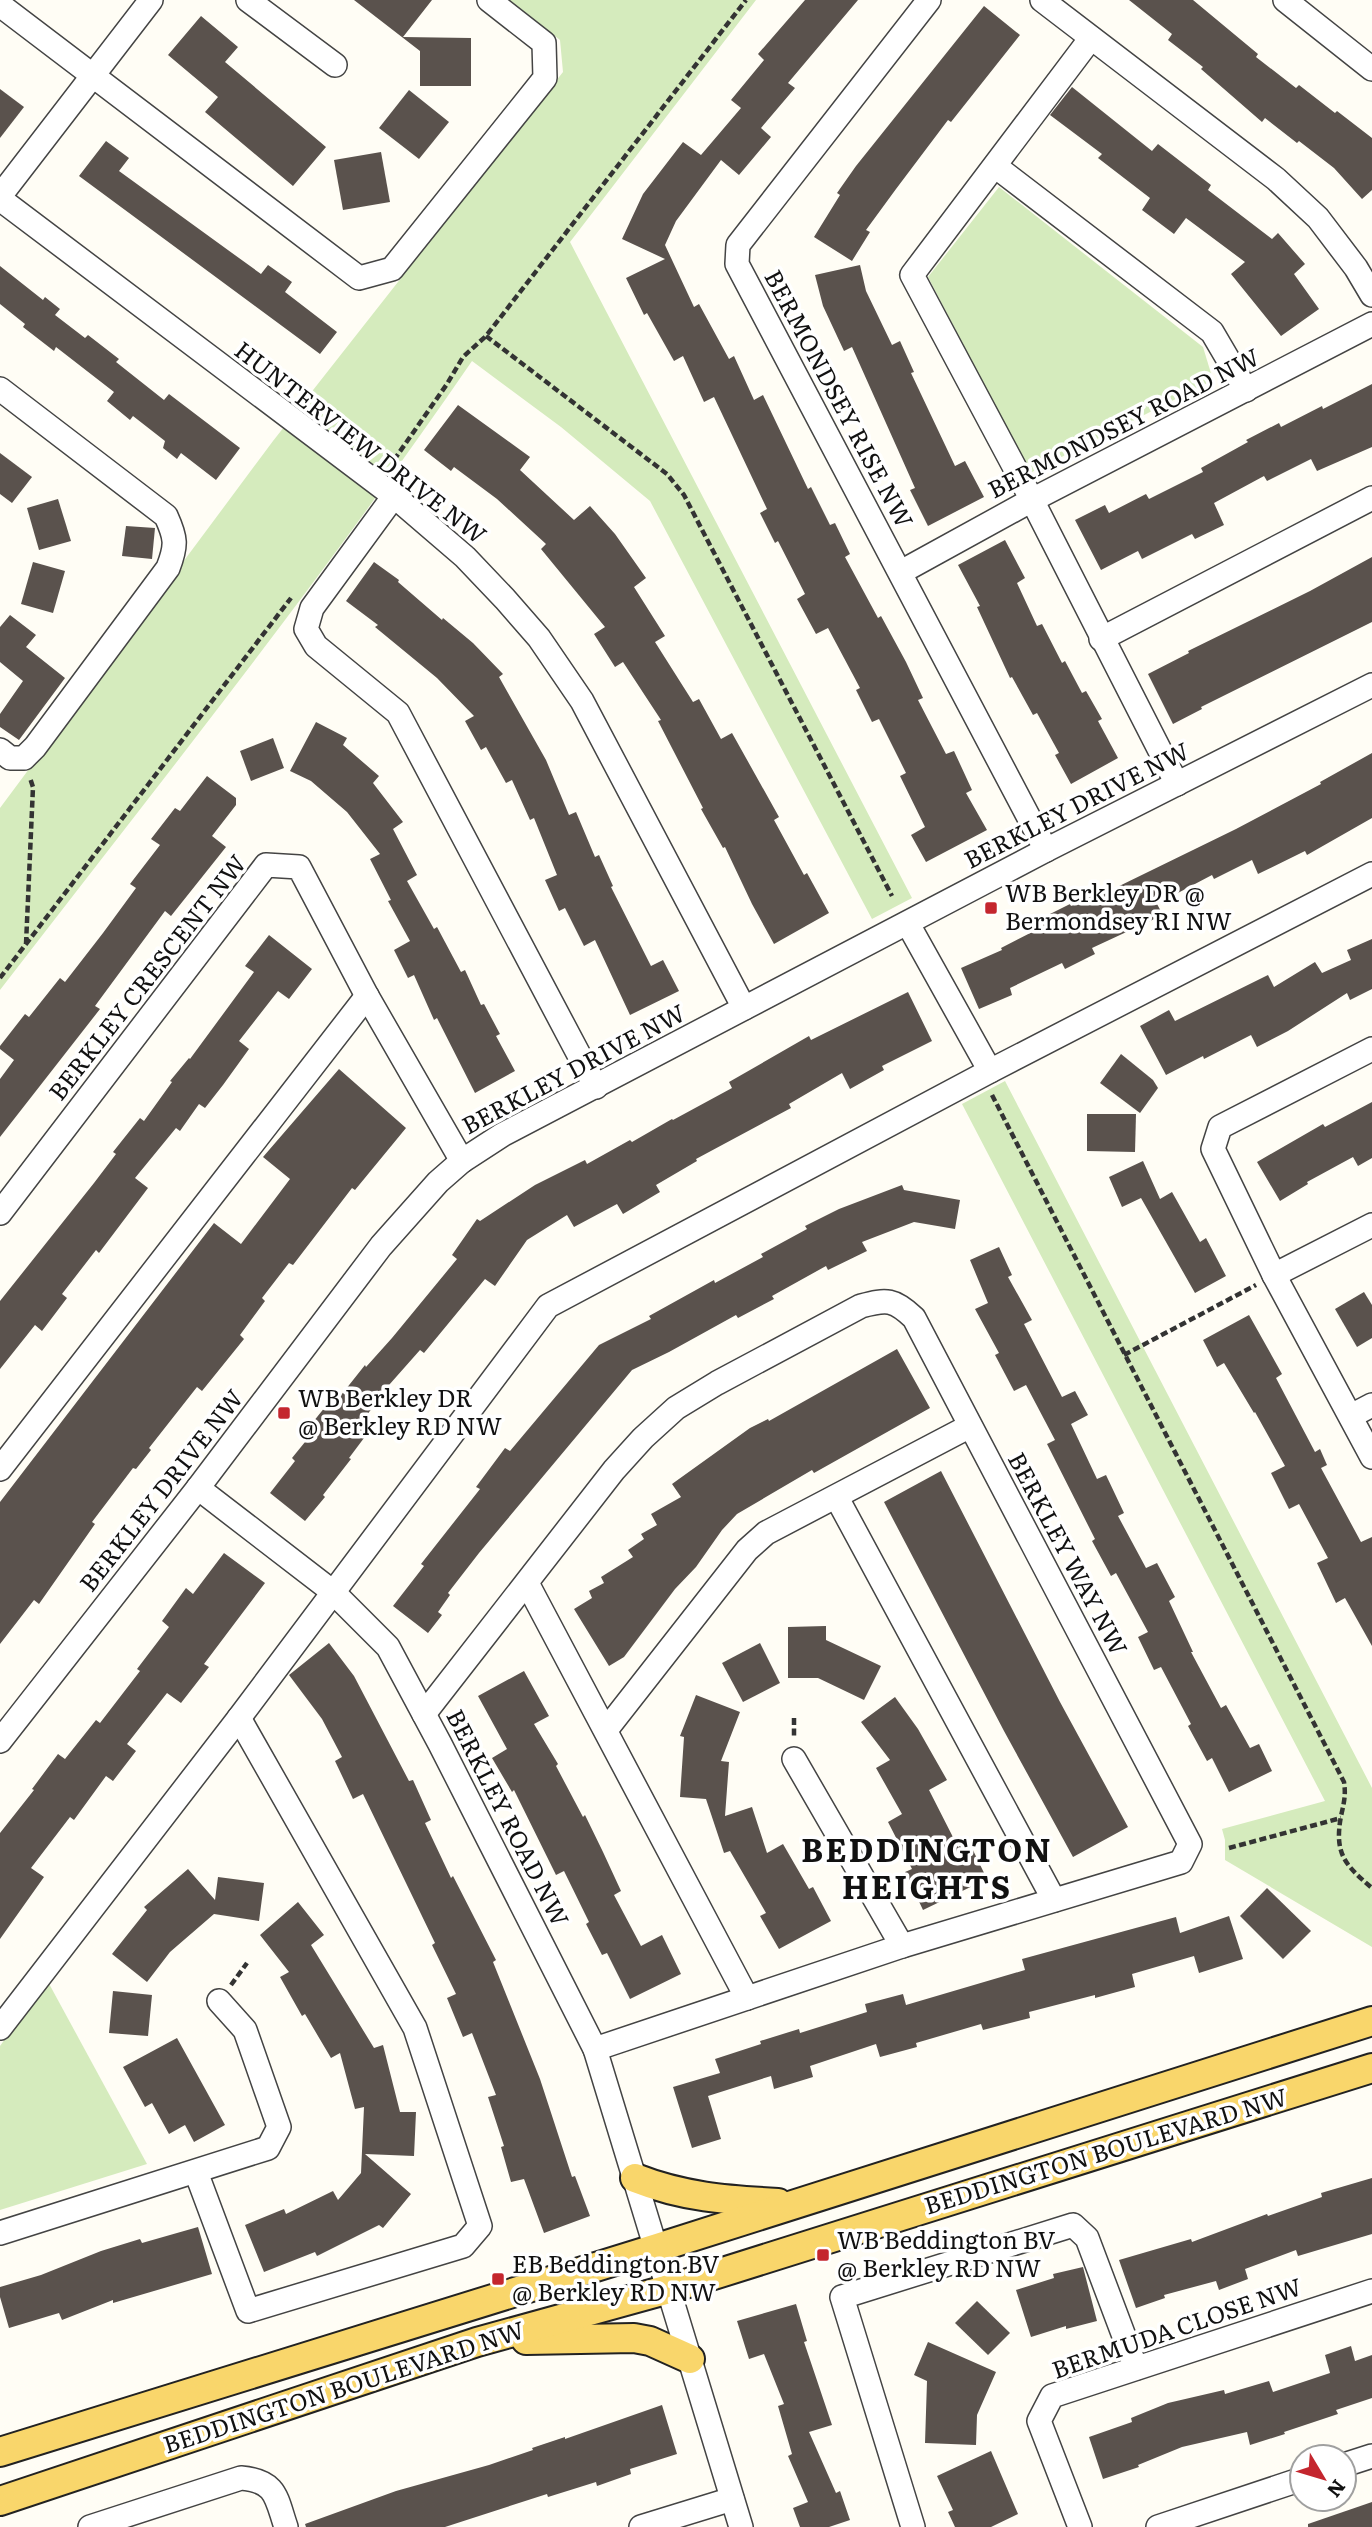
<svg xmlns="http://www.w3.org/2000/svg" width="1372" height="2527" font-family="Literata,serif">
	<rect width="100%" height="100%" fill="#fffdf5"/>
	<!-- green -->
	<g fill="#d5ebbd">
		<path d="M509 0H756L570 242 912 898 872 919 650 501 561 427 472 361C324 577 160 783 0 990V808L273 441 563 72 560 40Z"/>
		<polygon points="999,187 1203,347 1213,380 1030,473 928,277"/>
		<polygon points="1005,1081 1372,1788 1372,1947 1225,1860 1225,1840 1222,1829 1325,1801 962,1104"/>
		<polygon points="47,1980 147,2164 0,2210 0,2046"/>
	</g>
	<!-- building -->
	<g fill="#5a524d">
		<polygon points="354,0 432,0 403,37 471,38 471,86 420,86 420,51"/>
		<polygon points="805,0 858,0 788,83 795,88 761,128 771,137 739,175 721,160 676,221 665,245 694,307 699,304 729,359 734,356 754,400 763,395 808,489 811,487 830,525 835,523 850,554 845,557 878,618 881,616 906,662 923,698 918,700 946,754 954,751 972,790 966,793 987,830 926,862 911,835 925,827 900,776 906,773 879,719 872,722 856,690 860,688 828,628 816,634 797,599 805,594 778,541 775,543 760,513 767,509 714,397 704,402 683,356 674,361 647,313 644,315 626,278 665,259 622,239 643,194 683,142 701,155 741,108 731,100 764,60 758,54"/>
		<polygon points="1129,0 1193,0 1258,54 1256,57 1296,88 1299,85 1335,113 1337,111 1372,138 1372,190 1362,199 1334,168 1299,141 1297,143 1265,118 1262,122 1201,69 1203,67 1168,40 1172,34"/>
		<polygon points="984,6 1020,35 951,122 948,120 896,189 866,230 870,232 852,261 814,237 840,195 837,193 856,166"/>
		<polygon points="201,16 238,47 225,62 326,147 293,186 205,112 218,97 168,55"/>
		<polygon points="1072,87 1152,151 1158,144 1211,185 1208,190 1272,239 1278,233 1305,264 1294,274 1319,309 1281,336 1231,274 1245,262 1186,218 1174,234 1142,210 1150,198 1098,158 1102,154 1050,115"/>
		<polygon points="0,89 24,107 0,138"/>
		<polygon points="409,90 449,122 419,159 379,128"/>
		<polygon points="106,141 129,158 119,171 261,274 268,265 292,282 285,292 337,332 320,354 79,176"/>
		<polygon points="381,152 390,202 343,210 334,160"/>
		<polygon points="860,265 866,291 892,345 900,341 914,372 911,373 955,466 965,461 984,497 928,526 910,490 915,488 852,347 844,351 823,306 815,275"/>
		<polygon points="0,266 43,300 45,297 60,309 55,315 85,338 88,335 119,359 116,362 164,400 169,394 240,448 216,480 181,453 177,459 163,448 165,441 133,416 130,420 107,401 114,392 56,347 54,351 23,327 25,324 0,304"/>
		<polygon points="1372,384 1372,447 1317,471 1311,459 1267,481 1264,476 1214,503 1224,525 1195,539 1192,534 1142,559 1138,551 1101,570 1075,520 1105,505 1109,513 1146,494 1149,499 1203,472 1201,468 1248,442 1246,440 1279,423 1281,427 1322,406 1323,409"/>
		<polygon points="458,405 530,457 520,470 574,520 590,506 615,534 646,578 634,587 665,636 655,642 693,702 699,699 721,739 732,733 779,817 774,820 804,875 807,873 829,913 774,944 752,904 725,847 723,848 701,809 703,808 658,721 661,720 623,662 615,667 594,634 605,627 541,549 546,544 497,499 454,467 451,471 424,450"/>
		<polygon points="0,453 32,477 12,503 0,494"/>
		<polygon points="58,499 71,541 39,550 27,508"/>
		<polygon points="126,526 155,528 152,559 122,556"/>
		<polygon points="1005,540 1025,578 1017,583 1037,626 1042,624 1062,663 1065,661 1082,693 1086,691 1102,719 1098,721 1118,758 1071,784 1055,755 1059,753 1037,713 1033,715 1012,677 1010,678 977,607 980,606 958,565"/>
		<polygon points="1372,557 1372,622 1201,707 1202,709 1173,724 1148,674 1189,653 1188,651 1310,591"/>
		<polygon points="33,562 65,571 53,613 21,604"/>
		<polygon points="374,562 399,580 398,582 442,620 443,618 473,643 503,674 499,677 546,760 569,815 576,812 595,857 599,855 613,886 611,887 651,966 663,960 679,991 630,1015 595,940 584,946 565,908 559,911 545,880 557,875 534,818 530,820 512,780 506,783 486,747 481,750 465,721 474,716 437,678 375,627 378,625 346,601"/>
		<polygon points="10,615 36,635 26,647 65,678 19,740 0,727 0,714 23,681 0,662 0,627"/>
		<polygon points="316,722 347,738 343,745 379,776 373,783 403,822 393,829 417,875 407,881 434,929 437,927 461,972 465,970 481,1005 484,1004 500,1034 496,1036 515,1071 475,1093 437,1018 434,1020 414,975 408,978 394,950 410,941 388,901 391,900 370,859 380,854 347,812 311,781 290,771"/>
		<polygon points="273,738 284,768 251,781 240,751"/>
		<polygon points="1372,753 1372,818 1307,855 1305,851 1258,874 1252,860 1214,879 1212,875 1157,904 1163,915 1092,948 1095,954 1065,969 1062,963 1010,988 1012,995 979,1009 961,968 1002,950 1001,948 1044,926 1040,919 1070,904 1071,906 1106,889 1107,892 1236,829 1321,784 1320,782"/>
		<polygon points="207,776 236,798 236,805 212,836 226,847 171,916 165,911 95,1006 100,1009 0,1137 0,1079 14,1060 0,1049 0,1046 25,1014 29,1017 60,978 65,982 103,933 136,888 130,884 160,845 151,839 175,808 180,811"/>
		<polygon points="269,935 312,969 289,999 278,991 239,1041 249,1049 223,1085 205,1108 199,1104 180,1131 176,1128 135,1178 148,1188 99,1253 96,1250 62,1294 67,1298 42,1331 35,1325 0,1369 0,1301 94,1183 116,1154 113,1152 140,1118 144,1121 172,1082 170,1081 189,1058 190,1059 254,972 245,966"/>
		<polygon points="1372,939 1372,989 1350,1000 1347,993 1288,1031 1257,1047 1251,1035 1204,1059 1203,1056 1166,1075 1140,1026 1169,1010 1175,1021 1268,975 1274,987 1315,962 1322,973 1351,960 1347,950"/>
		<polygon points="908,992 932,1041 882,1066 884,1070 850,1089 842,1073 789,1104 791,1108 696,1159 697,1161 656,1185 660,1192 623,1214 617,1204 574,1227 567,1215 527,1240 495,1286 485,1279 424,1353 420,1350 389,1385 364,1419 373,1426 349,1458 351,1459 323,1495 325,1497 305,1521 270,1493 295,1461 292,1458 318,1426 313,1422 334,1396 338,1399 365,1365 366,1367 392,1338 457,1259 452,1255 477,1219 480,1221 535,1185 585,1160 587,1164 630,1140 632,1142 672,1119 673,1120 732,1088 729,1082 809,1036 811,1040"/>
		<polygon points="1121,1054 1153,1080 1158,1088 1140,1113 1100,1083"/>
		<polygon points="339,1069 406,1128 355,1190 352,1188 293,1265 289,1263 262,1298 265,1301 240,1335 244,1339 202,1391 197,1387 149,1448 151,1450 136,1469 133,1468 92,1522 95,1524 39,1604 34,1600 0,1644 0,1502 214,1223 241,1244 290,1179 263,1157"/>
		<polygon points="1372,1102 1372,1158 1358,1166 1353,1157 1307,1182 1308,1184 1280,1201 1257,1162 1323,1124 1325,1127"/>
		<polygon points="1087,1114 1136,1114 1135,1152 1087,1151"/>
		<polygon points="1143,1161 1160,1199 1172,1192 1200,1242 1206,1238 1226,1276 1195,1293 1141,1198 1122,1207 1109,1177"/>
		<polygon points="902,1185 904,1190 960,1200 955,1229 914,1222 862,1242 867,1251 828,1270 826,1266 772,1296 774,1299 738,1318 736,1315 669,1352 632,1370 479,1553 448,1593 450,1595 438,1612 442,1615 428,1633 393,1606 424,1566 421,1564 480,1489 476,1487 505,1448 510,1451 599,1345 651,1319 649,1316 714,1280 715,1283 763,1257 761,1254 807,1229 805,1226 839,1209"/>
		<polygon points="999,1247 1012,1275 1008,1277 1032,1320 1024,1324 1062,1397 1075,1391 1088,1415 1071,1424 1097,1479 1106,1475 1124,1513 1118,1516 1146,1568 1157,1563 1175,1597 1169,1601 1193,1652 1191,1652 1221,1708 1226,1705 1250,1748 1259,1744 1272,1771 1229,1792 1212,1758 1207,1761 1188,1726 1191,1724 1161,1667 1154,1670 1138,1637 1148,1632 1116,1573 1111,1576 1092,1541 1095,1539 1047,1444 1055,1440 1026,1385 1014,1391 995,1355 999,1353 975,1309 988,1303 970,1260"/>
		<polygon points="1364,1292 1372,1305 1372,1338 1357,1347 1335,1309"/>
		<polygon points="1249,1315 1282,1374 1276,1378 1315,1452 1320,1449 1327,1465 1321,1468 1361,1542 1372,1537 1372,1646 1345,1598 1336,1603 1317,1563 1328,1558 1299,1504 1289,1509 1271,1473 1285,1466 1255,1412 1254,1413 1224,1363 1217,1367 1203,1340"/>
		<polygon points="897,1349 930,1408 814,1473 812,1470 737,1514 722,1530 696,1567 675,1589 624,1657 609,1666 574,1609 592,1598 589,1591 604,1583 601,1577 633,1557 628,1550 644,1539 641,1534 657,1525 651,1514 681,1497 672,1484 750,1428 768,1419 769,1421"/>
		<polygon points="941,1471 1060,1702 1128,1827 1073,1857 1004,1731 884,1502"/>
		<polygon points="224,1553 265,1583 204,1664 209,1667 181,1703 167,1693 127,1744 136,1751 113,1781 106,1776 74,1820 70,1817 31,1868 44,1877 0,1939 0,1833 34,1790 32,1789 58,1754 65,1759 96,1720 100,1723 140,1671 137,1669 169,1627 162,1621 186,1588 193,1594"/>
		<polygon points="826,1626 826,1640 881,1666 864,1700 818,1678 788,1678 788,1627"/>
		<polygon points="329,1643 354,1676 409,1781 413,1780 431,1820 425,1823 451,1878 453,1876 496,1960 493,1962 540,2079 572,2177 575,2176 590,2216 544,2233 524,2179 511,2182 501,2147 504,2146 488,2097 496,2095 472,2033 463,2037 447,1998 456,1994 432,1945 435,1943 363,1794 353,1799 335,1761 342,1757 322,1719 289,1675"/>
		<polygon points="760,1643 780,1683 743,1702 722,1663"/>
		<polygon points="524,1671 549,1716 534,1724 558,1764 556,1766 583,1817 585,1815 603,1852 621,1891 614,1895 641,1946 662,1935 681,1974 630,1999 607,1953 602,1955 586,1924 589,1922 564,1871 556,1875 514,1790 512,1792 492,1758 507,1749 478,1696"/>
		<polygon points="696,1695 740,1712 721,1761 729,1762 725,1816 752,1807 767,1853 783,1844 809,1889 813,1887 831,1921 779,1949 760,1916 766,1913 730,1851 724,1853 706,1799 680,1797 684,1737 680,1736"/>
		<polygon points="895,1697 918,1729 947,1780 929,1790 958,1847 969,1842 987,1879 923,1910 905,1872 912,1869 888,1822 902,1814 876,1768 890,1760 861,1722"/>
		<polygon points="188,1869 215,1900 218,1877 264,1883 259,1921 214,1914 170,1952 147,1982 112,1954 147,1910 144,1907"/>
		<polygon points="1267,1888 1311,1931 1283,1959 1240,1916"/>
		<polygon points="298,1902 324,1935 311,1945 374,2048 383,2045 400,2112 416,2112 414,2156 365,2154 411,2194 383,2228 379,2225 317,2256 315,2252 264,2272 245,2225 284,2209 286,2214 333,2191 338,2200 361,2173 364,2107 355,2109 340,2053 331,2058 305,2014 302,2016 280,1977 289,1972 260,1935"/>
		<polygon points="1229,1916 1243,1959 1199,1973 1194,1956 1132,1974 1135,1987 1095,1998 1095,1995 1029,2012 1030,2018 983,2030 981,2024 916,2043 917,2047 880,2057 876,2044 810,2066 813,2077 774,2089 771,2076 708,2096 721,2139 692,2148 673,2087 720,2073 715,2059 761,2044 760,2041 799,2029 800,2033 867,2012 865,2004 903,1994 906,2005 1025,1970 1022,1959 1176,1917 1180,1933"/>
		<polygon points="113,1991 152,1995 148,2036 109,2033"/>
		<polygon points="177,2038 225,2125 194,2142 185,2125 169,2134 152,2103 145,2107 123,2067"/>
		<polygon points="1372,2178 1372,2234 1298,2256 1296,2250 1245,2269 1248,2279 1219,2290 1216,2281 1164,2295 1165,2298 1136,2308 1119,2260 1191,2239 1192,2242 1267,2214 1268,2216 1322,2197 1321,2193"/>
		<polygon points="198,2227 212,2274 113,2303 113,2300 62,2320 59,2313 9,2328 0,2297 0,2287 41,2275 101,2251 140,2239 142,2243"/>
		<polygon points="1083,2267 1097,2321 1066,2329 1066,2326 1031,2337 1016,2290 1054,2278 1053,2274"/>
		<polygon points="977,2301 1010,2333 988,2355 955,2323"/>
		<polygon points="796,2304 807,2341 804,2342 832,2425 809,2432 836,2493 840,2491 850,2520 829,2527 800,2527 793,2508 808,2502 788,2456 792,2454 778,2406 784,2404 764,2354 749,2359 737,2321"/>
		<polygon points="928,2342 996,2372 977,2415 976,2445 925,2443 927,2381 914,2375"/>
		<polygon points="1351,2346 1355,2361 1372,2355 1372,2398 1336,2410 1338,2414 1284,2432 1285,2434 1250,2445 1247,2432 1182,2447 1138,2465 1139,2467 1103,2479 1089,2437 1132,2422 1131,2418 1168,2403 1224,2390 1225,2394 1269,2381 1273,2392 1330,2373 1325,2355"/>
		<polygon points="662,2405 677,2454 630,2469 631,2474 597,2486 596,2482 548,2497 547,2494 445,2527 306,2527 305,2524 396,2491 489,2465 533,2450 532,2448 565,2437 565,2439"/>
		<polygon points="991,2451 1018,2514 991,2527 955,2527 948,2512 953,2510 937,2476"/>
		<polygon points="1372,2502 1372,2527 1308,2527 1308,2524"/>
	</g>
	<g fill="none" stroke-linecap="round" stroke-linejoin="round">
		<defs>
			<g id="minor">
				<polyline points="248,0 335,65"/>
				<polyline points="929,0 738,245 737,264 1046,850"/>
				<polyline points="1042,0 1276,179 1318,218 1356,268 1372,295"/>
				<polyline points="1285,0 1372,69"/>
				<polyline points="0,5 359,278 392,269 545,78 544,43 489,0"/>
				<polyline points="1091,38 912,275 1032,500 1177,784"/>
				<polyline points="995,166 1212,332 1246,390"/>
				<polyline points="0,196 151,0"/>
				<polyline points="0,199 394,496 465,557 505,599 539,638 582,701 744,1008"/>
				<path d="M0 389 166 516C176 538 177 545 168 568L35 747 24 758H10L0 750"/>
				<polyline points="394,496 312,608 306,629 316,646 398,713 596,1087"/>
				<polyline points="901,572 1032,500 1372,324"/>
				<polyline points="1101,639 1372,498"/>
				<polyline points="908,924 990,1071"/>
				<polyline points="1372,1049 1220,1127 1213,1149 1274,1275 1372,1457"/>
				<polyline points="0,1213 266,865 299,867 367,996 462,1161"/>
				<polyline points="1274,1275 1372,1225"/>
				<polyline points="1351,1416 1372,1405"/>
				<polyline points="0,1469 367,996"/>
				<polyline points="198,1488 333,1592 388,1647 440,1744 595,2049 741,2527"/>
				<polyline points="837,1498 1054,1900"/>
				<polyline points="527,1583 747,1998"/>
				<path d="M424 1714 614 1470 643 1438 676 1408 717 1383 861 1306C887 1299 894 1299 914 1318L1190 1844 1181 1862 902 1946 595 2049"/>
				<polyline points="606,1730 747,1550 766,1533 970,1426"/>
				<polyline points="0,1741 198,1488 381,1246 438,1182 462,1161 502,1135 1046,850 1372,685"/>
				<polyline points="794,1759 902,1946"/>
				<polyline points="0,2028 239,1718 548,1306 990,1071 1372,874"/>
				<polyline points="196,2172 248,2311 463,2246 480,2226 415,2028 239,1718"/>
				<polyline points="0,2233 268,2148 279,2127 245,2030 219,2001"/>
				<polyline points="1344,2465 1372,2456"/>
				<path d="M90 2527 241 2478C277 2481 276 2498 286 2527"/>
				<polyline points="641,2527 732,2499"/>
				<polyline points="913,2527 842,2297 1073,2225 1087,2238 1136,2368"/>
				<polyline points="1080,2527 1039,2421 1052,2396 1372,2291"/>
				<polyline points="1158,2527 1302,2479"/>
			</g>
			<g id="major">
				<path d="M635 2178C683 2197 726 2200 778 2203"/>
				<polyline points="526,2340 634,2338 650,2341 690,2359"/>
				<polyline points="0,2452 657,2248 1372,2021"/>
				<polyline points="0,2501 477,2342 669,2289 1372,2068"/>
			</g>
		</defs>
		<!-- minor casing -->
		<use href="#minor" stroke="#444" stroke-width="26"/>
		<!-- major casing -->
		<use href="#major" stroke="#222" stroke-width="32"/>
		<!-- path -->
		<g stroke="#333" stroke-width="4.5" stroke-dasharray="7 3.5" stroke-linecap="butt">
			<polyline points="486,336 667,474 684,495 892,896"/>
			<polyline points="394,460 447,384 463,357 486,336 746,0"/>
			<polyline points="26,944 33,787 30,778"/>
			<polyline points="0,978 291,598"/>
			<path d="M992 1095 1344 1782C1346 1795 1344 1803 1341 1816 1334 1854 1345 1865 1372 1888"/>
			<polyline points="1124,1355 1256,1285"/>
			<polyline points="794,1718 794,1738"/>
			<polyline points="1229,1848 1341,1818"/>
			<polyline points="231,1985 247,1963"/>
		</g>
		<!-- minor -->
		<use href="#minor" stroke="#fff" stroke-width="23"/>
		<!-- major -->
		<use href="#major" stroke="#f9d66b" stroke-width="28"/>
	</g>
	<!-- markers -->
	<g fill="#c4262e" stroke="#fff" stroke-width="2.5">
		<rect x="984" y="901" width="14" height="14" rx="3.5"/>
		<rect x="277" y="1406" width="14" height="14" rx="3.5"/>
		<rect x="816" y="2248" width="14" height="14" rx="3.5"/>
		<rect x="491" y="2272" width="14" height="14" rx="3.5"/>
	</g>
	<g text-anchor="middle" stroke-width="7" stroke-linejoin="round" paint-order="stroke">
		<!-- street labels -->
		<g font-size="24" fill="#111" stroke="#fff">
			<text transform="translate(838 399) rotate(62)" y="8">BERMONDSEY RISE NW</text>
			<text transform="translate(1124 424) rotate(-27)" y="8">BERMONDSEY ROAD NW</text>
			<text transform="translate(360 443) rotate(38)" y="8">HUNTERVIEW DRIVE NW</text>
			<text transform="translate(1077 806) rotate(-27)" y="8">BERKLEY DRIVE NW</text>
			<text transform="translate(148 978) rotate(-52)" y="8">BERKLEY CRESCENT NW</text>
			<text transform="translate(574 1070) rotate(-28)" y="8">BERKLEY DRIVE NW</text>
			<text transform="translate(162 1491) rotate(-52)" y="8">BERKLEY DRIVE NW</text>
			<text transform="translate(1067 1554) rotate(62)" y="8">BERKLEY WAY NW</text>
			<text transform="translate(507 1818) rotate(63)" y="8">BERKLEY ROAD NW</text>
			<text transform="translate(1106 2152) rotate(-17)" y="8">BEDDINGTON BOULEVARD NW</text>
			<text transform="translate(1177 2329) rotate(-19)" y="8">BERMUDA CLOSE NW</text>
			<text transform="translate(344 2388) rotate(-18)" y="8">BEDDINGTON BOULEVARD NW</text>
		</g>
		<!-- poi labels -->
		<g font-size="24" fill="#111" stroke="#fff" text-anchor="start">
			<text x="1005" y="902">WB Berkley DR @<tspan x="1005" dy="28">Bermondsey RI NW</tspan></text>
			<text x="298" y="1407">WB Berkley DR<tspan x="298" dy="28">@ Berkley RD NW</tspan></text>
			<text x="837" y="2249">WB Beddington BV<tspan x="837" dy="28">@ Berkley RD NW</tspan></text>
			<text x="512" y="2273">EB Beddington BV<tspan x="512" dy="28">@ Berkley RD NW</tspan></text>
		</g>
		<!-- district labels -->
		<g font-size="32" font-weight="bold" letter-spacing="2" fill="#111" stroke="#fff">
			<text x="927" y="1862">BEDDINGTON<tspan x="927" dy="37">HEIGHTS</tspan></text>
		</g>
	</g>
	<!-- north arrow -->
	<g transform="translate(1323 2478) rotate(128)"><circle r="33" fill="#ffffff" stroke="#a0a0a0" stroke-width="2"/>
	<path d="M0-5L12 26L0 18L-12 26Z" fill="#c4262e"/>
	<text y="-10" font-size="19" font-weight="bold" text-anchor="middle" fill="#111111">N</text>
	</g>
</svg>
